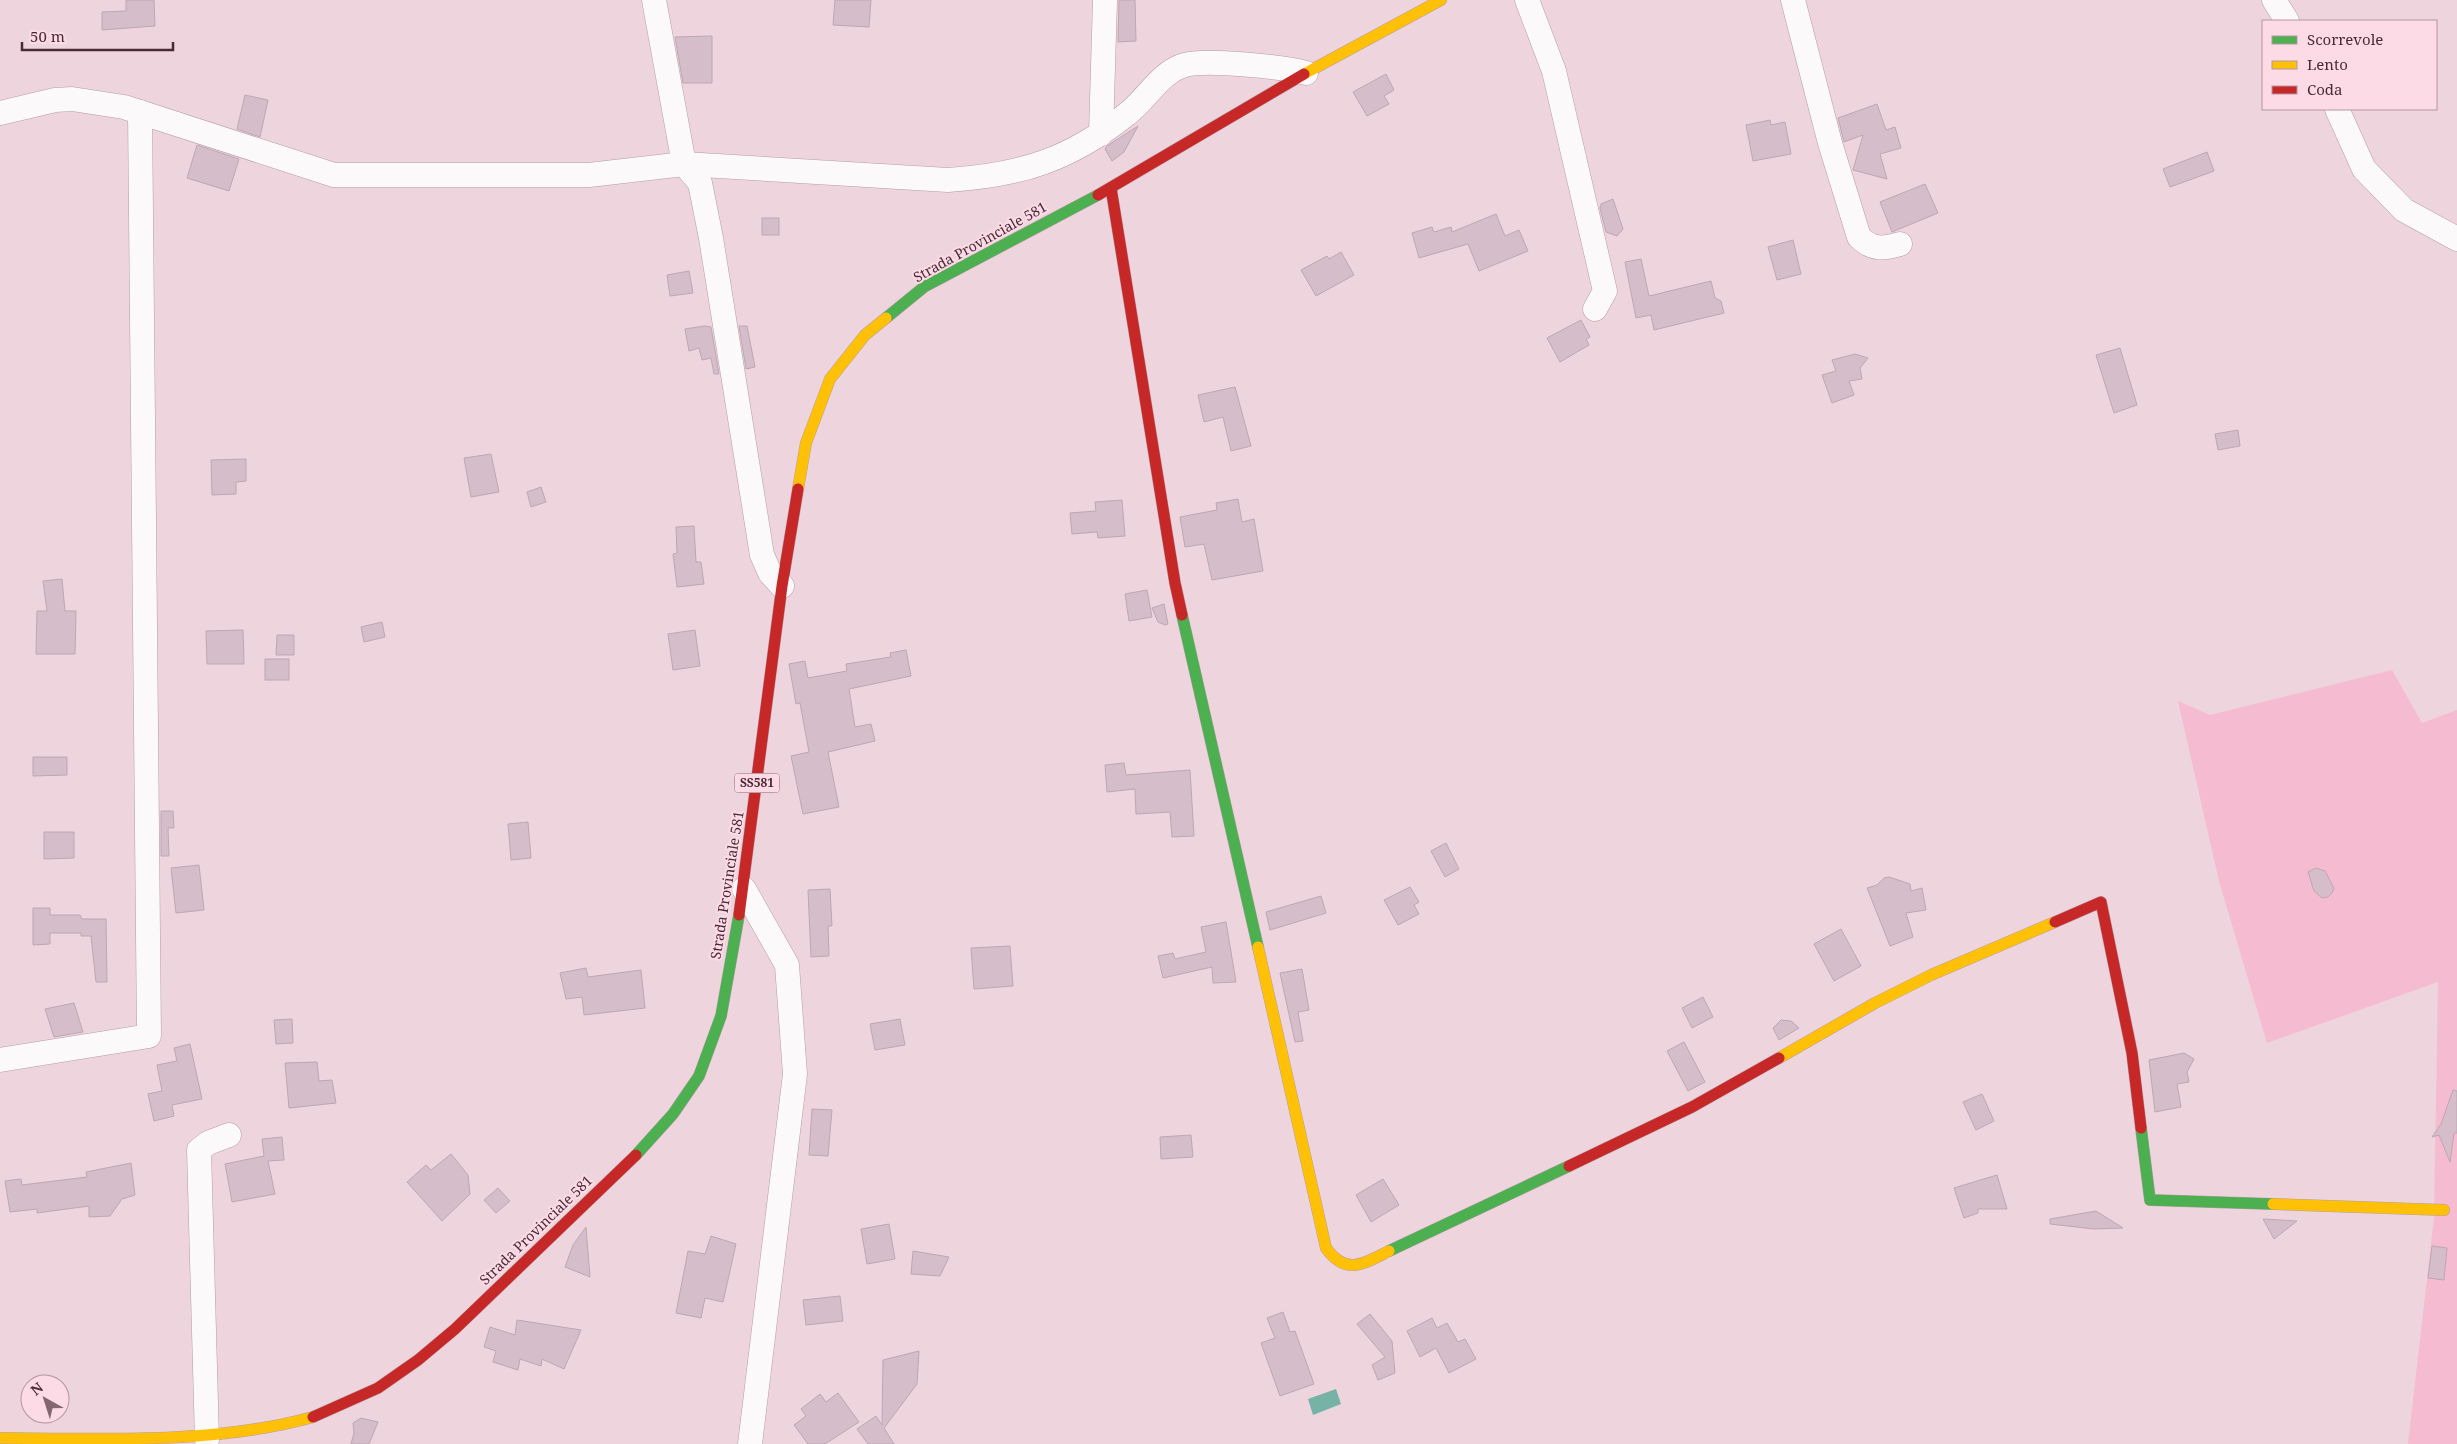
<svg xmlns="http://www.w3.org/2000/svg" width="2457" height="1444" font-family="'Noto Serif',serif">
	<rect width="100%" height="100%" fill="#eed4dc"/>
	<!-- green -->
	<polygon fill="#f5bbd0" points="2392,670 2422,723 2457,710 2457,1444 2408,1444 2434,1218 2438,982 2267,1043 2219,881 2178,701 2210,715"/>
	<!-- water -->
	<polygon fill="#76b2a5" points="1336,1389 1341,1404 1313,1415 1308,1399"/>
	<!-- building -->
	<g fill="#d5bdca" stroke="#bea6b3">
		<polygon points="126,0 154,0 155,26 102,30 102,12 126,11"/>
		<polygon points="835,0 871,0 869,27 833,25"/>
		<polygon points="1119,0 1135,0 1136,41 1118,42"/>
		<polygon points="712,36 712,83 683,83 675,37"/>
		<polygon points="1386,74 1394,90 1384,96 1389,104 1367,116 1353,92"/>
		<polygon points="245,95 268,100 260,137 237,129"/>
		<polygon points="1877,104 1886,130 1895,127 1901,148 1880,154 1887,179 1853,170 1863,135 1844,142 1838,118"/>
		<polygon points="1770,120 1771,125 1785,122 1791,154 1753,161 1746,125"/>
		<polygon points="1138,126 1124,152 1112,161 1105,149 1107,146"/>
		<polygon points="197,145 239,159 229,191 187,178"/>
		<polygon points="2207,152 2214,171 2170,187 2163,169"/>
		<polygon points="1925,184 1938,213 1892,232 1880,202"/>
		<polygon points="1613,199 1623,229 1617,236 1606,232 1600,208 1601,204"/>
		<polygon points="1496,214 1505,236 1519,230 1528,251 1479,271 1468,244 1419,258 1412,233 1432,227 1434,232 1451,227 1452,232"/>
		<rect x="762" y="218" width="17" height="17"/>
		<polygon points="1793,240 1801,274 1777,280 1768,247"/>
		<polygon points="1341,252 1354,275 1316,296 1301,270 1327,256 1329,259"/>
		<polygon points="1641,259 1649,296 1711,281 1715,298 1721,301 1724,313 1654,330 1651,315 1636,318 1625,262"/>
		<polygon points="689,271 693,293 670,296 667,275"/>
		<polygon points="1581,320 1590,337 1586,339 1589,345 1560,362 1547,338"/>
		<polygon points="704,326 711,327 719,374 714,374 711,358 702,360 699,348 689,351 685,329"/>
		<polygon points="739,326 747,326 755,367 746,369"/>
		<polygon points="2120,348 2137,405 2114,413 2096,355"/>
		<polygon points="1855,354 1868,358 1860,368 1862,379 1849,381 1854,395 1832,403 1822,375 1836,371 1832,360"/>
		<polygon points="1235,387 1251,446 1231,451 1223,417 1204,422 1198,395"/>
		<polygon points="2238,430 2240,446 2218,450 2215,434"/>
		<polygon points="491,454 499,492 471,497 464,458"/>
		<polygon points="246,459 246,481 236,482 236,494 212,495 211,460"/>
		<polygon points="541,487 546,502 531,507 527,492"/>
		<polygon points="1238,499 1242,522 1254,519 1263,571 1212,580 1204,544 1185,547 1180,517 1217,510 1216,503"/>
		<polygon points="1122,500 1125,536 1098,538 1097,532 1072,534 1070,513 1096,511 1095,502"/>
		<polygon points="694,526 696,562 701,562 704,584 677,587 673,554 677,553 676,527"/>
		<polygon points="62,579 65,611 76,611 75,654 36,654 37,611 47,611 43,581"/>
		<polygon points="1147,590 1152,617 1129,621 1125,594"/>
		<polygon points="1164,604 1168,624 1165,625 1158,622 1152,608"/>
		<polygon points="382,622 385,637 364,642 361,627"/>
		<polygon points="243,630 244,664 207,664 206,631"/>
		<polygon points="695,630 700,666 673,670 668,634"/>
		<polygon points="277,635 294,635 294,655 276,655"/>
		<polygon points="906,650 911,676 849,689 855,727 871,724 875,741 828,752 839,807 803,814 791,756 809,752 800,703 796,704 789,664 805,661 808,678 847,671 846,664 891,657 890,653"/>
		<rect x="265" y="659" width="24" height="21"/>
		<polygon points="33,757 67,757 67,775 33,776"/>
		<polygon points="1124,763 1126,775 1190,770 1194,836 1172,837 1170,812 1136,814 1135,789 1107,792 1105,765"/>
		<polygon points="161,811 173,811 174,828 168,828 169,856 161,856"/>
		<polygon points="528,822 531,858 511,860 508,824"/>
		<polygon points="44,832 74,832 74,858 44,859"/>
		<polygon points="1446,843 1459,869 1445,877 1431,851"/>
		<polygon points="199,865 204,910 176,913 171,868"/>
		<polygon points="2316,868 2325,871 2334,888 2332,893 2328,897 2322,898 2314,891 2308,872"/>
		<polygon points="1889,877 1910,884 1911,891 1922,888 1926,910 1906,913 1913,937 1890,946 1867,888 1877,885 1884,878"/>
		<polygon points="1410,887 1419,902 1414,905 1419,914 1398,925 1384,900"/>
		<polygon points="830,889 832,926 828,926 829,956 811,957 808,890"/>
		<polygon points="1321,896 1326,913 1270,930 1266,912"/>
		<polygon points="33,908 50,908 50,915 80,915 82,919 106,919 107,982 96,982 91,936 81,936 81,933 50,933 50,944 33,945"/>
		<polygon points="1226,922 1236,982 1213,983 1212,967 1163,978 1158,956 1173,953 1175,959 1206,952 1201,927"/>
		<polygon points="1841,929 1861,966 1834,981 1814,944"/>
		<polygon points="1010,946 1013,986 974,989 971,948"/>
		<polygon points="586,968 588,977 641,970 645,1008 584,1015 582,997 566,999 560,973"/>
		<polygon points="1302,969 1309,1010 1298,1012 1303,1041 1295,1042 1280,973"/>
		<polygon points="1703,997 1713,1017 1692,1028 1682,1008"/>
		<polygon points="74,1003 83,1032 54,1037 45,1009"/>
		<polygon points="292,1019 293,1043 276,1044 274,1020"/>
		<polygon points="900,1019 905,1045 875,1050 870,1024"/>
		<polygon points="1781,1020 1791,1021 1799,1028 1779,1040 1773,1028"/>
		<polygon points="1684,1042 1705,1082 1688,1091 1667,1051"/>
		<polygon points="190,1044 202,1099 172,1105 174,1116 154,1121 148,1094 162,1091 157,1065 177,1061 174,1048"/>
		<polygon points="2184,1053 2194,1059 2187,1072 2189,1082 2177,1084 2181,1107 2155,1112 2149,1060"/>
		<polygon points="317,1062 319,1081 332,1080 336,1103 289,1108 285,1063"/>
		<polygon points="2453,1090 2457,1091 2457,1133 2454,1133 2450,1162 2439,1135 2432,1137 2441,1124"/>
		<polygon points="1982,1094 1994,1121 1976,1130 1963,1102"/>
		<polygon points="812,1109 832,1110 828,1156 809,1155"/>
		<polygon points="1191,1135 1193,1157 1161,1159 1160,1137"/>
		<polygon points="282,1137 284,1160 268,1161 275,1194 232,1202 225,1164 264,1156 262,1139"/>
		<polygon points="451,1154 468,1175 470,1194 442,1221 407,1182 426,1165 431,1170"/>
		<polygon points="131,1163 135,1195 122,1199 110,1216 89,1217 89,1206 37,1213 37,1209 10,1212 5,1181 21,1179 22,1185 87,1177 86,1172"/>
		<polygon points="1997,1175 2007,1209 1978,1209 1978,1213 1964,1218 1954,1188"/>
		<polygon points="1383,1179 1399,1205 1371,1222 1356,1195"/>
		<polygon points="498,1188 510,1201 496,1213 484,1200"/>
		<polygon points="2096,1211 2123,1228 2094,1229 2050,1224 2050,1219"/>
		<polygon points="2263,1219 2297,1221 2274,1239"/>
		<polygon points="889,1224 895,1259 867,1264 861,1229"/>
		<polygon points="586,1227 590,1277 565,1267 573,1245"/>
		<polygon points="711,1236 736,1244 723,1302 705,1298 701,1318 676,1313 688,1251 705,1254"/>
		<polygon points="2432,1246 2447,1248 2444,1280 2428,1278"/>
		<polygon points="913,1251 949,1257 940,1276 911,1274"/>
		<polygon points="840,1296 843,1321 806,1325 803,1300"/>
		<polygon points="1283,1312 1290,1332 1295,1331 1314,1384 1280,1396 1261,1343 1275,1338 1267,1318"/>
		<polygon points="1370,1314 1392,1341 1395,1373 1378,1380 1372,1365 1385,1357 1357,1324"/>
		<polygon points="1432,1318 1437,1328 1447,1323 1458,1342 1465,1339 1476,1359 1449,1373 1436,1348 1420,1357 1407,1331"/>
		<polygon points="517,1320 581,1330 564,1369 542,1359 541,1366 520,1359 518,1370 493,1362 496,1351 484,1347 490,1327 515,1335"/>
		<polygon points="919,1351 917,1384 884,1428 894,1444 868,1444 857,1429 876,1416 882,1425 883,1360"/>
		<polygon points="838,1393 859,1422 825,1444 808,1444 794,1425 806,1416 801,1409 820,1394 826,1402"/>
		<polygon points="361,1418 378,1422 369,1444 351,1444 354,1433 353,1423"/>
	</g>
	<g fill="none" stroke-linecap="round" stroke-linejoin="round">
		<defs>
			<g id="street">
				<polyline points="654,0 684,164 700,183 711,238 762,555 770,573 782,586"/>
				<polyline points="1527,0 1554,71 1605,291 1595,309"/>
				<path d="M1793 0 1830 143 1859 237C1872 250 1883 249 1900 244"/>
				<polyline points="2274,0 2287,21"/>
				<polyline points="2337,109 2364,169 2404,210 2457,239"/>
				<path d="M0 113 55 100 72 99 124 107 334 175H589L684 164 948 180C1021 175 1070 160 1127 114 1146 100 1161 71 1185 65 1206 59 1284 67 1306 73"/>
				<polyline points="1101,134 1105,0"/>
				<polyline points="744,889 787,965 795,1074 750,1444"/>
				<polyline points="0,1060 149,1036 140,112"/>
				<polyline points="207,1440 199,1150 208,1143 229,1135"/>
			</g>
			<g id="fast">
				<polyline points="886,318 924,287 1098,195"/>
				<polyline points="1182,615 1258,947"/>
				<polyline points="2141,1128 2150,1200 2273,1204"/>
				<polyline points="636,1155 673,1114 699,1076 721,1016 739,915"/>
				<polyline points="1389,1251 1569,1166"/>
			</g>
			<g id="slow">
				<polyline points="1304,74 1441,0"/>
				<polyline points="798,489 806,443 830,379 865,335 886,318"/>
				<path d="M1258 947 1326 1248C1346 1276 1363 1264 1389 1251"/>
				<polyline points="1779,1058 1875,1003 1931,975 2055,922"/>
				<polyline points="2273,1204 2444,1210"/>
				<path d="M0 1438C102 1439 216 1444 313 1417"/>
			</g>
			<g id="jam">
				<polyline points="1111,188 1175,583 1182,615"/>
				<polyline points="1098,195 1304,74"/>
				<polyline points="739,915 782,586 798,489"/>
				<polyline points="2055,922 2101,902 2132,1053 2141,1128"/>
				<polyline points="1569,1166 1692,1107 1779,1058"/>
				<polyline points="313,1417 378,1388 418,1360 455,1329 636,1155"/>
			</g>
		</defs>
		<!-- street casing -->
		<use href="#street" stroke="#b69ca6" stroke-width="25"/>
		<!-- fast casing -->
		<use href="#fast" stroke="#b69ca6" stroke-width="12"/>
		<!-- slow casing -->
		<use href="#slow" stroke="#b69ca6" stroke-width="12"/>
		<!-- jam casing -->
		<use href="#jam" stroke="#b69ca6" stroke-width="12"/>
		<!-- street -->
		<use href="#street" stroke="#fcf9fa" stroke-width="24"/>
		<!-- fast -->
		<use href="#fast" stroke="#4caf50" stroke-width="11"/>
		<!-- slow -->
		<use href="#slow" stroke="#ffc107" stroke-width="11"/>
		<!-- jam -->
		<use href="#jam" stroke="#c62828" stroke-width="11"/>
	</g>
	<g text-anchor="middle" stroke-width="4" stroke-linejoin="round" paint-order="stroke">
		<!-- shield labels -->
		<rect fill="#fcdbe6" stroke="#7f606b" stroke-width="1" x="734.5" y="773.5" width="45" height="19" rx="4"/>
		<g font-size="12" font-weight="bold" fill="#492b36">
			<text x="757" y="787">SS581</text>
		</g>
		<!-- street labels -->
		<g font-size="14" fill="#492b36" stroke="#fcdbe6">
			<text transform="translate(980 242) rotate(-29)" y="5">Strada Provinciale 581</text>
			<text transform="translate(727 885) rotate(-81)" y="5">Strada Provinciale 581</text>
			<text transform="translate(536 1230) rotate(-44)" y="5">Strada Provinciale 581</text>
		</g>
	</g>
	<!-- legend -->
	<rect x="2262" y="20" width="175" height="90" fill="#fcdbe6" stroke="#b495a0"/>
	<rect x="2272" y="36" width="25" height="8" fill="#4caf50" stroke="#b495a0"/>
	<text x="2307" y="45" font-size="15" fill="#492b36">Scorrevole</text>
	<rect x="2272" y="61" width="25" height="8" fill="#ffc107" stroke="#b495a0"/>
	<text x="2307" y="70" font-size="15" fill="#492b36">Lento</text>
	<rect x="2272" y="86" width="25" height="8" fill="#c62828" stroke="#b495a0"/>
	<text x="2307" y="95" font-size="15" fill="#492b36">Coda</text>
	<!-- north arrow -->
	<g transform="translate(45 1399) rotate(321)"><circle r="24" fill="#fcdbe6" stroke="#b495a0"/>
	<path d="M0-4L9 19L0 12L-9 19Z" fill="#836670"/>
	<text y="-8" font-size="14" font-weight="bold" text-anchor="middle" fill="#492b36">N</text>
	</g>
	<!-- scale -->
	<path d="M22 42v8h151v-8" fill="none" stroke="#492b36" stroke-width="2.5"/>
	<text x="30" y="42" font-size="15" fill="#492b36" stroke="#fcdbe6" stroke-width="4" paint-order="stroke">50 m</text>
</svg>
